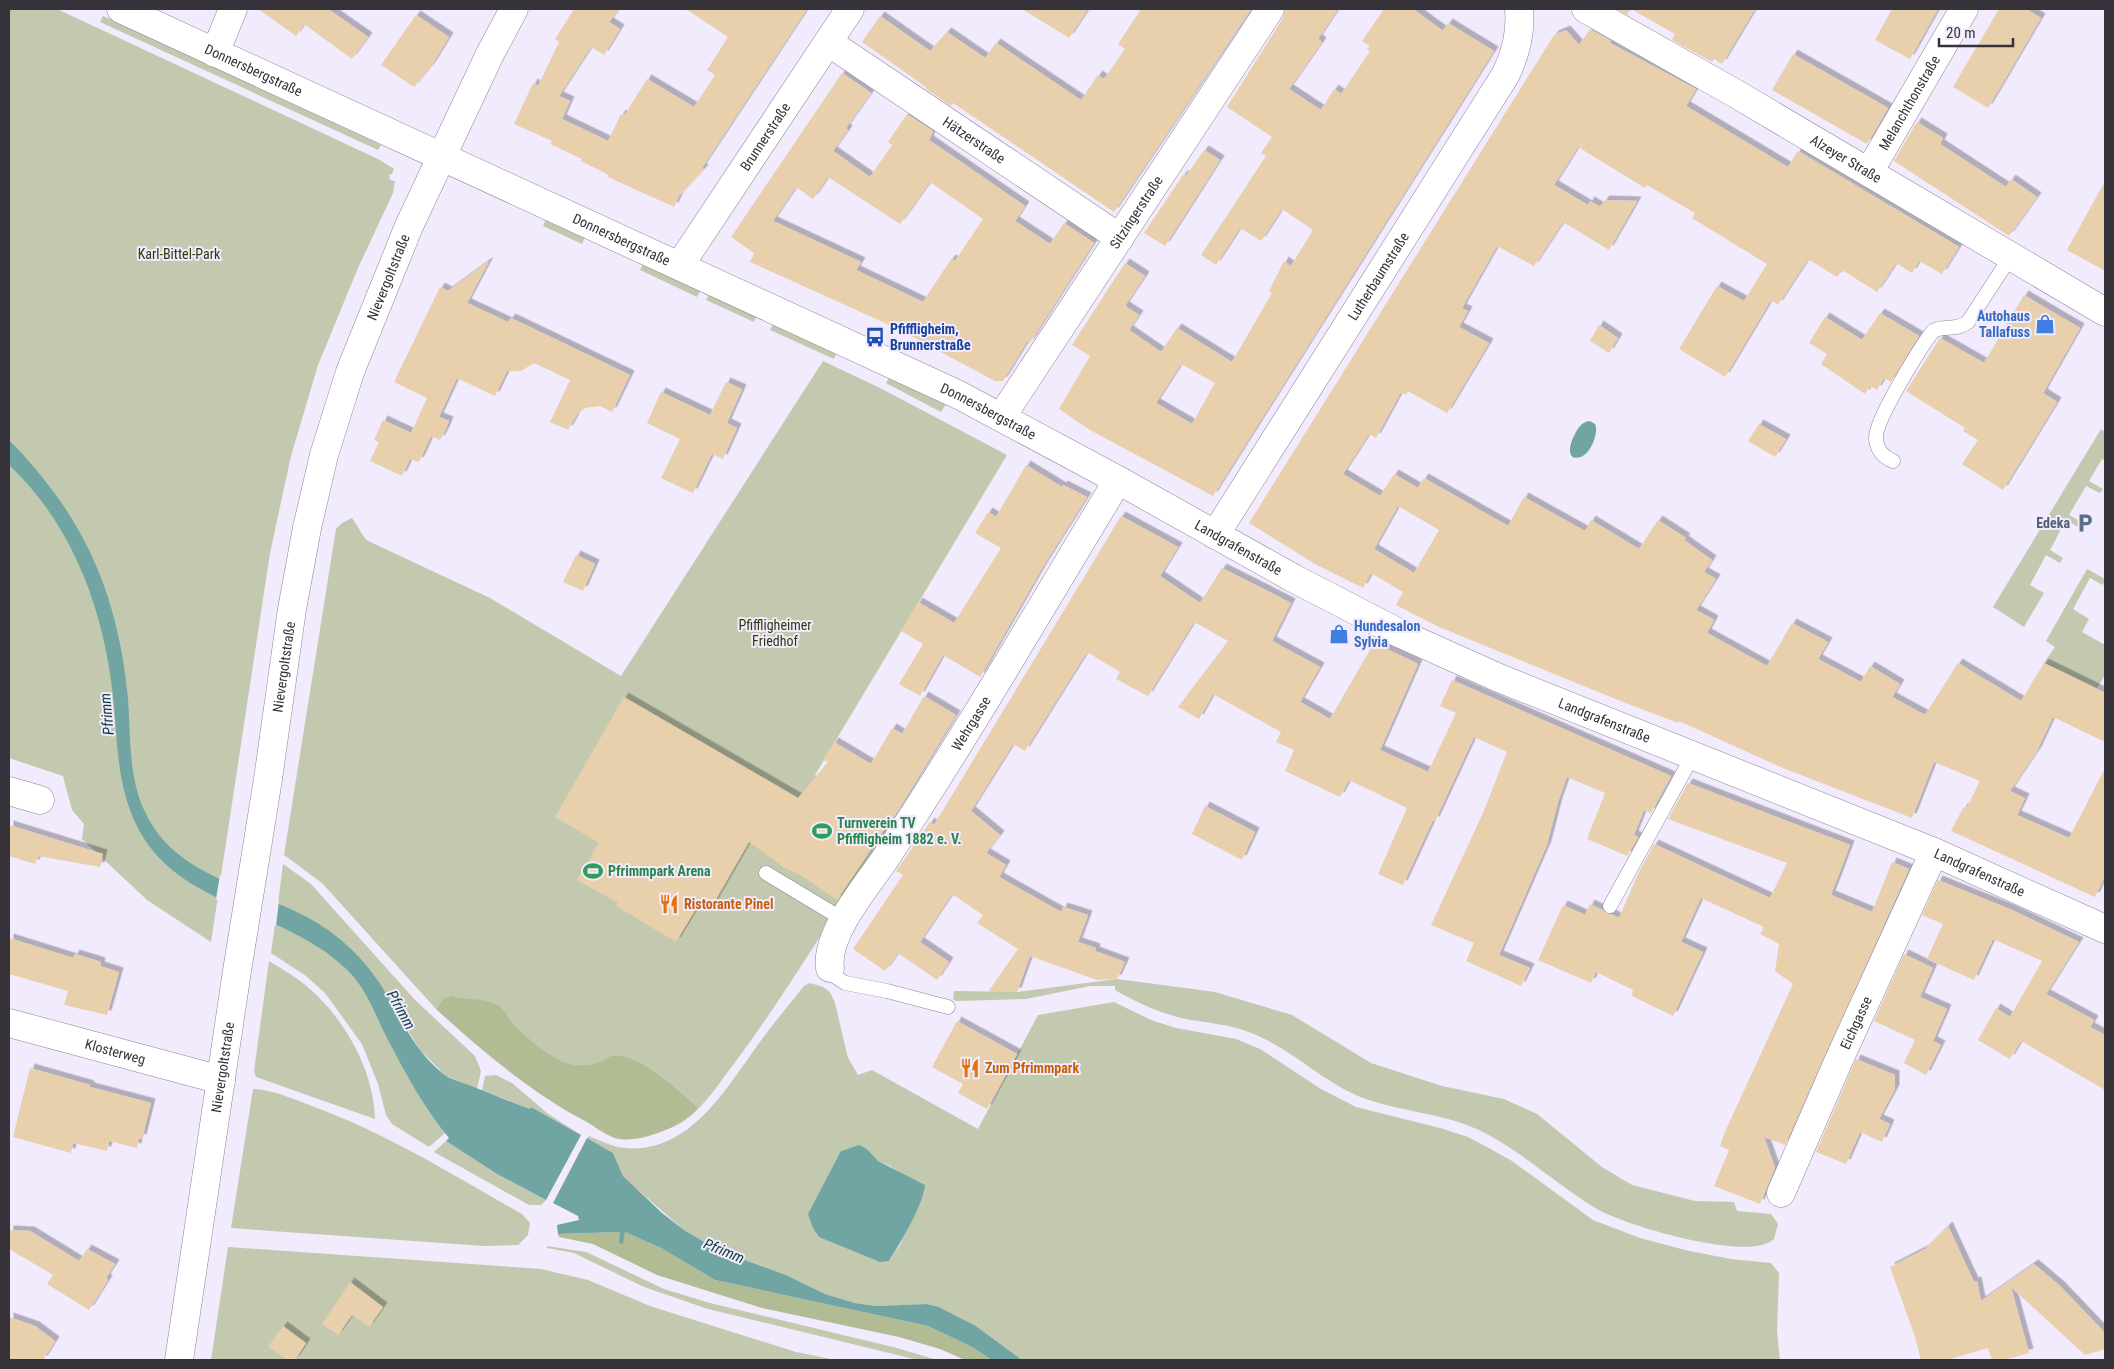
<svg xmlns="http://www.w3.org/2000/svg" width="2114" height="1369" font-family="'Roboto Condensed',sans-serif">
	<defs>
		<filter id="shadow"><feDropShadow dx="4.5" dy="-4.5" stdDeviation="0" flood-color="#0004"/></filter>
	</defs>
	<rect width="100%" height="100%" fill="#f2eafd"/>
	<!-- green -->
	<g fill="#c2c9ae" fill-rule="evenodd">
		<polygon points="9,9 57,9 380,160 394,169 392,174 389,175 390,180 395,181 393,193 358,268 318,365 291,456 270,553 211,942 147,900 82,839 84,824 72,810 63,776 9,758"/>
		<polygon points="103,16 381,145 378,150 100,22"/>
		<polygon points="546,219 585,237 582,244 543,226"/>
		<polygon points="643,264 700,291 697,297 640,270"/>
		<polygon points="709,295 756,317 754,322 706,300"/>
		<polygon points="773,324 836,354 834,359 770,330"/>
		<path d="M823 361 882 389 1007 455 815 775 894 821C841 901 793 984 736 1061 720 1082 703 1109 681 1123 660 1135 639 1137 615 1138L445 999 436 1009 322 883 284 855 336 529 342 523 352 518 366 540 490 598 621 676Z"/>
		<polygon points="890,376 946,404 941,412 886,383"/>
		<polygon points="2101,429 2105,432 2105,460 2102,459 2089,481 2103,489 2100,493 2086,486 2069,515 2083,523 2080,528 2066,520 2050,550 2063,558 2060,563 2046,555 2030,585 2044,593 2024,627 1993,607"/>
		<polygon points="2087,569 2105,579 2103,585 2090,578 2073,609 2089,619 2082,632 2105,645 2105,675 2097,688 2044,663 2055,647 2046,641"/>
		<polygon points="283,864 311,884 415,1000 475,1056 481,1071 477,1089 446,1076 420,1050 376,978 345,944 278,904"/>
		<path d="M275 924C313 939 352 966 372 1003 381 1019 387 1038 396 1055 411 1082 428 1107 445 1133L429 1147 392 1124 386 1115 378 1084 362 1044 325 993 306 976 271 953Z"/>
		<path d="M269 961C284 970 299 979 311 990 346 1021 374 1072 375 1119L256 1077 254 1071Z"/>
		<path d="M1117 979 1215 992 1292 1015 1371 1063 1442 1086 1504 1099 1537 1114 1602 1167 1632 1185 1695 1201 1734 1202 1737 1211 1771 1214 1778 1224 1774 1239C1750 1263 1624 1225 1597 1209 1557 1185 1523 1152 1481 1131 1442 1112 1397 1112 1358 1096 1321 1080 1292 1050 1254 1034 1231 1024 1205 1023 1181 1018 1157 1012 1136 1002 1115 990V986H1090L1026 999 956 1001 953 999 954 991 1017 992Z"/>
		<path d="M810 983 823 987 830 992 835 1003 848 1058 858 1075 872 1070 978 1129 1038 1015 1114 1002 1151 1020 1176 1028 1236 1039 1260 1049 1321 1089 1356 1107 1440 1128 1468 1137 1487 1147 1512 1161 1593 1220 1640 1238 1689 1251 1731 1259 1771 1263 1779 1273 1777 1331 1780 1360H1022L976 1326 939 1307 927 1304 876 1306 855 1303 825 1294 786 1275 720 1251 684 1230 630 1183 623 1176 613 1153 587 1138 589 1136C601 1141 613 1147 625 1148 689 1154 725 1090 757 1046 772 1025 788 1006 804 986ZM854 1147 867 1149 878 1161 890 1166 925 1191 900 1245 889 1261 841 1151Z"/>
		<polygon points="496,1075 512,1083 547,1113 581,1135 531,1107 530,1109 482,1090 485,1076"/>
		<path d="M253 1089C273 1090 293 1099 312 1106 386 1133 453 1175 522 1214L530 1223 528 1235 518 1245 484 1246 231 1228Z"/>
		<polygon points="446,1141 497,1174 546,1200 541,1205 529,1205 434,1152"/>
		<polygon points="547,1246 586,1252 664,1289 710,1303 897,1348 937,1360 918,1360 708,1309 644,1287 574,1253 547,1248"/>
		<polygon points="228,1247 541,1269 588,1280 650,1306 796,1352 836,1360 211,1360"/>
	</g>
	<!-- forest -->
	<g fill="#b1bb94">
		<path d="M451 996C466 1001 485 997 499 1006 506 1011 508 1018 513 1024 526 1037 544 1053 561 1061 575 1067 588 1067 602 1061 605 1060 608 1057 612 1056 636 1050 681 1093 698 1108 683 1126 638 1145 615 1138 605 1135 594 1126 585 1121 530 1092 482 1051 436 1009L444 999Z"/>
		<polygon points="620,1232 622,1244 625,1232 661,1248 715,1280 928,1326 972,1347 992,1360 965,1360 940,1349 899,1337 762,1308 657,1275 593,1244 559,1237 558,1234"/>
	</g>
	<!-- water -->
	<g fill="#71a5a4">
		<path d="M1590 421 1595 424C1599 433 1591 453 1581 457 1565 462 1570 443 1574 436 1578 428 1581 422 1590 421Z"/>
		<path d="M9 440C84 516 118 593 128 699 131 737 128 777 145 812 178 884 269 888 328 930 351 946 370 967 384 990 402 1020 416 1054 445 1075 450 1079 459 1081 466 1084 487 1092 508 1101 530 1109L531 1107 581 1135 546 1200 497 1174 446 1141 449 1138C424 1108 404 1071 386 1036 373 1010 367 989 345 968 287 912 186 907 143 837 118 796 118 752 114 706 106 616 75 527 9 465Z"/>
		<polygon points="587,1138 613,1153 623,1176 662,1213 684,1230 720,1251 786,1275 825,1294 855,1303 876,1306 927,1304 939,1307 976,1326 1022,1360 992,1360 972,1347 928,1326 715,1280 661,1248 625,1232 623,1244 619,1243 620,1232 558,1234 557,1225 579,1220 578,1216 553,1203"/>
		<path d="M859 1145 867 1149 878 1161 925 1185C925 1201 899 1246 889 1261L880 1262 819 1237 813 1228 808 1214 841 1151Z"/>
	</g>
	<!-- pier -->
	<polygon fill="#f2eafd" points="220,875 279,901 276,926 216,899"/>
	<!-- building -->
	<g fill="#e8d0ac" fill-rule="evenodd" filter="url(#shadow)">
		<polygon points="258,9 328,9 368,37 352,59 304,24 296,36"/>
		<polygon points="574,9 619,9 609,22 620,29 604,55 591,47 559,96 570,101 562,119 608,141 621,114 624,116 647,79 694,107 715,75 707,70 728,37 686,9 807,9 702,168 704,169 679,196 674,207 608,177 609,175 581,161 582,159 550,144 552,141 514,124 533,83 538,86 559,42 555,39"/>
		<polygon points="1022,9 1088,9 1069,38"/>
		<polygon points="1141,9 1251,9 1114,212 953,103 951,106 925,88 926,87 862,42 880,16 930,51 947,32 985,58 996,43 1081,100 1098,75 1104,79 1125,49 1118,44"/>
		<path d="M1285 9H1338L1318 39 1322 42 1289 89 1321 110 1334 89 1341 94 1370 51 1367 49 1370 46 1362 41 1384 9H1413L1443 31 1448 23 1494 51 1213 496 1090 430 1059 409 1090 356 1072 345 1125 263 1145 276 1125 306 1139 315 1129 330 1161 352 1177 328 1232 362 1272 293 1269 291 1284 261 1291 266 1313 230 1282 209 1261 241 1240 228 1216 265 1201 255 1266 156 1261 153 1272 137 1227 107 1283 18ZM1181 364 1215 383 1192 424 1156 403Z"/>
		<polygon points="1617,9 1755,9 1722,64 1714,59 1712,62 1672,40 1675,34 1631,9 1627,15"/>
		<polygon points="1892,9 1938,9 1910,59 1875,40"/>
		<polygon points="1999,9 2026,9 2041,18 1988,108 1953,87"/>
		<polygon points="416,15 449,37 432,65 414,87 381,65"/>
		<path d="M1590 29 1611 41 1610 43 1696 89 1686 106 1788 167 1798 151 1959 247 1942 274 1919 261 1912 273 1896 263 1877 292 1842 270 1837 277 1808 259 1778 305 1771 300 1725 377 1679 349 1717 286 1744 301 1767 264 1692 218 1695 213 1647 185 1645 188 1578 147 1554 185 1588 205 1590 201 1600 207 1605 200 1637 201 1609 250 1563 222 1534 266 1497 246 1462 308 1468 311 1459 327 1489 343 1447 413 1408 391 1406 395 1401 392 1376 438 1369 434 1343 474 1380 496 1394 474 1418 488 1424 478 1508 526 1524 497 1585 531 1591 520 1639 549 1658 520 1686 538 1684 540 1712 560 1704 572 1716 579 1696 610 1714 620 1707 633 1767 666 1792 623 1828 642 1818 659 1861 682 1870 666 1900 684 1892 697 1925 715 1958 663 2021 701 2044 663 2105 693V742L2053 717 2037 751 2010 791 2025 798 2017 815 2069 838 2105 768V876L2095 897 1951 831 1963 808 1967 807 1980 781 1934 762 1912 818 1783 768 1679 721 1678 723 1618 700 1439 627 1396 605 1403 592 1371 573 1363 588 1315 564 1249 523 1554 35 1566 30 1579 45ZM1398 506 1439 530 1414 573 1374 549Z"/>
		<polygon points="1793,54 1888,108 1867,144 1772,90"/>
		<path d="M842 73 871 93 846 128 848 130 833 151 870 177 892 145 888 142 907 114 933 131 929 140 1025 206 1015 221 1050 244 1064 223 1094 243 1029 344 1028 340 1003 381H995L896 328 750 262 754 253 731 237ZM828 177 900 224 930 182 983 219 955 261 951 259 923 302 856 270 861 262 773 221 796 187 813 199Z"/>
		<polygon points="1917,122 1943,138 1940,144 2006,187 2011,179 2037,197 2009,236 1894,161"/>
		<polygon points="1204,150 1220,160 1165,246 1144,233 1183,175 1186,176"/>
		<polygon points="2105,181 2105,271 2067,250"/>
		<polygon points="489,261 467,303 508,322 511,318 630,375 612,412 600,406 585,408 577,414 568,430 550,422 570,380 534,363 521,371 507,371 495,396 457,378 439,417 449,421 445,431 440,440 431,436 420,460 418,462 410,459 402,476 370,461 379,442 374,440 383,420 411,433 427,398 394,382 440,287 448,291"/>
		<polygon points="2024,295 2080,328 2043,393 2057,402 2003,490 1962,464 1978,440 1963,431 1965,428 1906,391 1940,338 1984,363"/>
		<polygon points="1880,313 1919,336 1891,382 1884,378 1877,390 1870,386 1865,394 1821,364 1827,354 1809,343 1825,317 1862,340"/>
		<polygon points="1599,325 1618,338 1609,353 1590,341"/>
		<polygon points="726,382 742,389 727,423 737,428 723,459 712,454 693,493 661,478 680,439 647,423 661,392 710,415"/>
		<polygon points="1759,424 1786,439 1775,457 1748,441"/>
		<polygon points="1026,465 1062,487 1063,485 1087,497 1041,570 980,677 943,655 920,696 899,684 923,644 901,631 918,602 954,623 1001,548 975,533 988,512 996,517"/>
		<polygon points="1121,516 1178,547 1160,576 1200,603 1222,568 1291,603 1272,641 1320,667 1300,702 1330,719 1374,643 1418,664 1380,750 1428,772 1456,713 1440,706 1452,680 1671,776 1651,813 1644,810 1634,835 1638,837 1627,856 1587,839 1605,793 1567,777 1558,802 1547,845 1499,955 1530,968 1521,986 1466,961 1474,943 1431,925 1483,813 1507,752 1474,737 1435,821 1433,820 1403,885 1378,874 1407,808 1349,780 1340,797 1285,771 1294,750 1276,742 1281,732 1213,694 1199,719 1178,707 1228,641 1194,622 1148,696 1116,679 1120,672 1087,652 1025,751 1013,744 971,811 1000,835 986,853 1006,865 999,877 1061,912 1063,907 1088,915 1078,942 1096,948 1095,951 1125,962 1117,979 1097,980 1030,956 1017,992 988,992 1018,949 977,923 983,915 952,894 920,942 949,962 937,980 898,953 885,971 853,949 903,875 896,871 930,822 934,825"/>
		<polygon points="576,555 595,564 583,591 563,582"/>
		<polygon points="924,696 956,715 902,804 837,900 802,876 785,868 749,842 711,908 700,902 676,942 616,906 618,903 577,880 599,843 555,817 624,697 798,798 828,762 823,760 834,742 871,764 892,728 902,734"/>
		<polygon points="1688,783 1850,845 1831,895 1872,912 1892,862 1909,869 1785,1145 1764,1137 1775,1168 1760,1204 1714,1186 1729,1150 1720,1146 1724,1134 1793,984 1775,971 1779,944 1760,934 1764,927 1701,898 1681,942 1703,952 1673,1016 1632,996 1633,990 1596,972 1591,983 1538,960 1563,905 1585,915 1590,904 1619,918 1638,874 1654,844 1770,898 1787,863 1668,819"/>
		<polygon points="1205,806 1255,832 1242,860 1192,834"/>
		<polygon points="9,825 103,854 100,867 38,856 35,864 9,856"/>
		<polygon points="1938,880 2012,910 2079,942 2046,994 2094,1020 2090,1027 2105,1035 2105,1090 2021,1041 2010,1059 1978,1040 1996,1008 2010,1017 2042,961 1993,939 1974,980 1927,959 1943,924 1922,915"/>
		<polygon points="9,938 73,958 75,954 101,962 100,966 119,972 107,1015 64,1005 68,991 9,974"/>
		<polygon points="1904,954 1933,968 1920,997 1947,1009 1933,1041 1941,1045 1926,1075 1904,1063 1915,1040 1874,1021"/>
		<polygon points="957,1021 1017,1054 987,1109 958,1093 963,1084 932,1067"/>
		<polygon points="1856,1059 1895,1075 1895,1089 1879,1119 1890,1124 1882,1142 1860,1132 1846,1164 1816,1152"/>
		<polygon points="30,1068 90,1085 90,1087 151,1103 142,1139 139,1138 137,1148 109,1141 107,1151 73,1143 71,1153 13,1137"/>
		<polygon points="1948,1226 1974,1282 1977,1281 1981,1301 2034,1264 2060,1286 2105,1333 2105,1349 2085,1355 2011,1287 2029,1353 2004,1360 1992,1360 1988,1348 1947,1360 1921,1360 1914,1334 1890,1267 1925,1249"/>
		<polygon points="9,1230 30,1231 79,1261 87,1249 115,1264 106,1278 108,1280 89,1310 47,1284 53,1275 9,1249"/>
		<polygon points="350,1282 383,1307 369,1327 352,1315 338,1335 322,1324"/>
		<polygon points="9,1317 35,1326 55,1341 43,1360 9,1360"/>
		<polygon points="283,1326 306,1343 295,1360 288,1360 268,1347"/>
	</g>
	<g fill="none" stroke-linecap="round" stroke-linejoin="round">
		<defs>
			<g id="service">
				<path d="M1893 461C1883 457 1876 449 1876 437 1876 419 1920 348 1933 331 1944 325 1957 331 1968 322L2011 256"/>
				<polyline points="766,873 844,920"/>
				<polyline points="1610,906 1692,757"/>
				<polyline points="830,968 836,977 845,983 887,991 948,1007"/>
			</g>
			<g id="minor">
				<path id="s1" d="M828 42 1120 238"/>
				<polyline points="215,53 233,9"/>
				<path id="s2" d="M1869 172 1964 9"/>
				<path id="s3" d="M680 265 850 9"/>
				<path id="s4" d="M1002 416 1270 9"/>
				<path id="s5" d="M1215 535 1506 74C1516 52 1521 33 1519 9"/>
				<polyline points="9,791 40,800"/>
				<path id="s6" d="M830 968C825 934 867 886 885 859 967 735 1041 607 1118 480"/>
				<path id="s7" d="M9 1023 221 1080"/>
				<path id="s8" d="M1781 1193 1838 1062 1934 852"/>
			</g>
			<g id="tertiary">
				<path id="s9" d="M121 9 959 395 1118 480 1293 578 1401 634 1499 678 1934 852 2105 929"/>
				<path id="s10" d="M1586 9 1738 95 2105 312"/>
				<path id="s11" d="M179 1360 237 971 268 779 292 609 307 528 324 455 350 372 409 226 491 52 514 9"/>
			</g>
		</defs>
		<!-- service casing -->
		<use href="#service" stroke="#8c8595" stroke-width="15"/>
		<!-- minor casing -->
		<use href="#minor" stroke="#8c8595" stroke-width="29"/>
		<!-- tertiary casing -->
		<use href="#tertiary" stroke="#8c8595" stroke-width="29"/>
		<!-- service -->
		<use href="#service" stroke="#fff" stroke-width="14"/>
		<!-- minor -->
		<use href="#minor" stroke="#fff" stroke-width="28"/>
		<!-- tertiary -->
		<use href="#tertiary" stroke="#fff" stroke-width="28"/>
	</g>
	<!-- icons -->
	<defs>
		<symbol id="shop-bare" viewBox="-9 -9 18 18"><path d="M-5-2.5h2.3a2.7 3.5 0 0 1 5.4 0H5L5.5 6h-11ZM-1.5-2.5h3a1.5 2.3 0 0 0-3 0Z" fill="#3f7fe0" stroke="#f2eafd" stroke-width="2.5" paint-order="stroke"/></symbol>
		<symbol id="bus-bare" viewBox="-9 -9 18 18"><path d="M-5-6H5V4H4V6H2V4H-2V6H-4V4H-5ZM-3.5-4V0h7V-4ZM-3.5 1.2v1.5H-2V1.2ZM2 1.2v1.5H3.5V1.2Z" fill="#1a4fb4" stroke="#f2eafd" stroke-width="2.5" paint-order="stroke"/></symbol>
		<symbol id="parking-bare" viewBox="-9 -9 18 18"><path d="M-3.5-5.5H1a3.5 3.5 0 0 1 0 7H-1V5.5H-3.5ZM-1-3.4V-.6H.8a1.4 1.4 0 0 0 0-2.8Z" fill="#5c6f8a" stroke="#f2eafd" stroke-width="2.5" paint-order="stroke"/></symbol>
		<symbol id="stadium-bare" viewBox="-9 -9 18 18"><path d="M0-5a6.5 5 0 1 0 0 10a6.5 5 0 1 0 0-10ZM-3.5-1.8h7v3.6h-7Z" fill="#2e9e5b" stroke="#f2eafd" stroke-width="2.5" paint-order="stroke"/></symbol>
		<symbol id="restaurant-bare" viewBox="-9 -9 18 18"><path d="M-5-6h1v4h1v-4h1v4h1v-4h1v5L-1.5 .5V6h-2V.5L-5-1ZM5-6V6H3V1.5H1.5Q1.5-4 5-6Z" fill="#e8710a" stroke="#f2eafd" stroke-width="2.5" paint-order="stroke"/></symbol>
	</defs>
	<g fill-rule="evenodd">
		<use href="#shop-bare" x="2031" y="310" width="28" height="28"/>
		<use href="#bus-bare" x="861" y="323" width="28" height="28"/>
		<use href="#parking-bare" x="2071" y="509" width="28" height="28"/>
		<use href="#shop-bare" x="1325" y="620" width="28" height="28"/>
		<use href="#stadium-bare" x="808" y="817" width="28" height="28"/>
		<use href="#stadium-bare" x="579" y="857" width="28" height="28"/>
		<use href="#restaurant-bare" x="655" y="890" width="28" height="28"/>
		<use href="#restaurant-bare" x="956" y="1054" width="28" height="28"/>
	</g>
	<g text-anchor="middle" stroke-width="4" stroke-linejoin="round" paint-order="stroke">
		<!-- street labels -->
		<g font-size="14" fill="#353239" stroke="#f2eafd">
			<text dy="5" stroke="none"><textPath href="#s9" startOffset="146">Donnersbergstraße</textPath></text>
			<text dy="5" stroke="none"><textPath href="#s2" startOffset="80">Melanchthonstraße</textPath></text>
			<text dy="5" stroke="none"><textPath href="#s3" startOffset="154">Brunnerstraße</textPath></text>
			<text dy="5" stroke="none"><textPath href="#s1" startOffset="176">Hätzerstraße</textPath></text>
			<text dy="5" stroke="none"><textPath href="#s10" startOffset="300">Alzeyer Straße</textPath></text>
			<text dy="5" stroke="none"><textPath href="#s4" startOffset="244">Sitzingerstraße</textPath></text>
			<text dy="5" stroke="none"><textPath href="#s9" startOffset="551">Donnersbergstraße</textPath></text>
			<text dy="5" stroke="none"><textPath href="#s5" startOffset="306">Lutherbaumstraße</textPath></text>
			<text dy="5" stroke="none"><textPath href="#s11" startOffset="1106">Nievergoltstraße</textPath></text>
			<text dy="5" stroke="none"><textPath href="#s9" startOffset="956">Donnersbergstraße</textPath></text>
			<text dy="5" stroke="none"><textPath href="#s9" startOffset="1241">Landgrafenstraße</textPath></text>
			<text dy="5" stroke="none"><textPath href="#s11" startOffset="701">Nievergoltstraße</textPath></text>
			<text dy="5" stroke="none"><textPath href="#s9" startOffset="1646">Landgrafenstraße</textPath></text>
			<text dy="5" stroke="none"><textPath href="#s6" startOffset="285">Wehrgasse</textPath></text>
			<text dy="5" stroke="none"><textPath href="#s9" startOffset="2051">Landgrafenstraße</textPath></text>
			<text dy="5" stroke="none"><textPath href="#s8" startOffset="186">Eichgasse</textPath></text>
			<text dy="5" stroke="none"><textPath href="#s7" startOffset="110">Klosterweg</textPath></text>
			<text dy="5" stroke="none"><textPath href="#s11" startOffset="296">Nievergoltstraße</textPath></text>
		</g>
		<!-- park labels -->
		<g font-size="14" fill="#31390a" stroke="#f2eafd">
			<text x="179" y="259">Karl-Bittel-Park</text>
			<text x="775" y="630">Pfiffligheimer<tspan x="775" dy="16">Friedhof</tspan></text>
		</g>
		<!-- shop labels -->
		<g font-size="14" font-weight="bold" fill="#366cbe" stroke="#f2eafd" text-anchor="end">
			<text x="2030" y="321">Autohaus<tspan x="2030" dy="16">Tallafuss</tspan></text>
			<text x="1354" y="631" text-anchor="start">Hundesalon<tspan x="1354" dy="16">Sylvia</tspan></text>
		</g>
		<!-- transit labels -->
		<g font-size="14" font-weight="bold" fill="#164399" stroke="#f2eafd" text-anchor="start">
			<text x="890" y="334">Pfiffligheim,<tspan x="890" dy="16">Brunnerstraße</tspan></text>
		</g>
		<!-- service labels -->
		<g font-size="14" font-weight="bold" fill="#4e5e75" stroke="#f2eafd" text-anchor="end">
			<text x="2070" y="528">Edeka</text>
		</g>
		<!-- leisure labels -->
		<g font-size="14" font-weight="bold" fill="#27864d" stroke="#f2eafd" text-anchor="start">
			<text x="837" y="828">Turnverein TV<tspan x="837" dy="16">Pfiffligheim 1882 e. V.</tspan></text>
			<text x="608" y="876">Pfrimmpark Arena</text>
		</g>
		<!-- food labels -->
		<g font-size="14" font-weight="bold" fill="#c56008" stroke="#f2eafd" text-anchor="start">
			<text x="684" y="909">Ristorante Pinel</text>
			<text x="985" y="1073">Zum Pfrimmpark</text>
		</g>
		<!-- water labels -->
		<g font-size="15" font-style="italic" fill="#0f4040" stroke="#f2eafd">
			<text transform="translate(107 714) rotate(-95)" y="5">Pfrimm</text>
			<text transform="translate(401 1010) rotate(61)" y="5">Pfrimm</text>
			<text transform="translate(724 1251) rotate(22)" y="5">Pfrimm</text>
		</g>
	</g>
	<!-- border -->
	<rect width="2114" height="1369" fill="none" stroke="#353239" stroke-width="20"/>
	<!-- scale -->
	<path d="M1939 38v8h74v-8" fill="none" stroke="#353239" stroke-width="2.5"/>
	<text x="1946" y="38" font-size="15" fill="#353239" stroke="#f2eafd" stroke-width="4" paint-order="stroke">20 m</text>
</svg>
